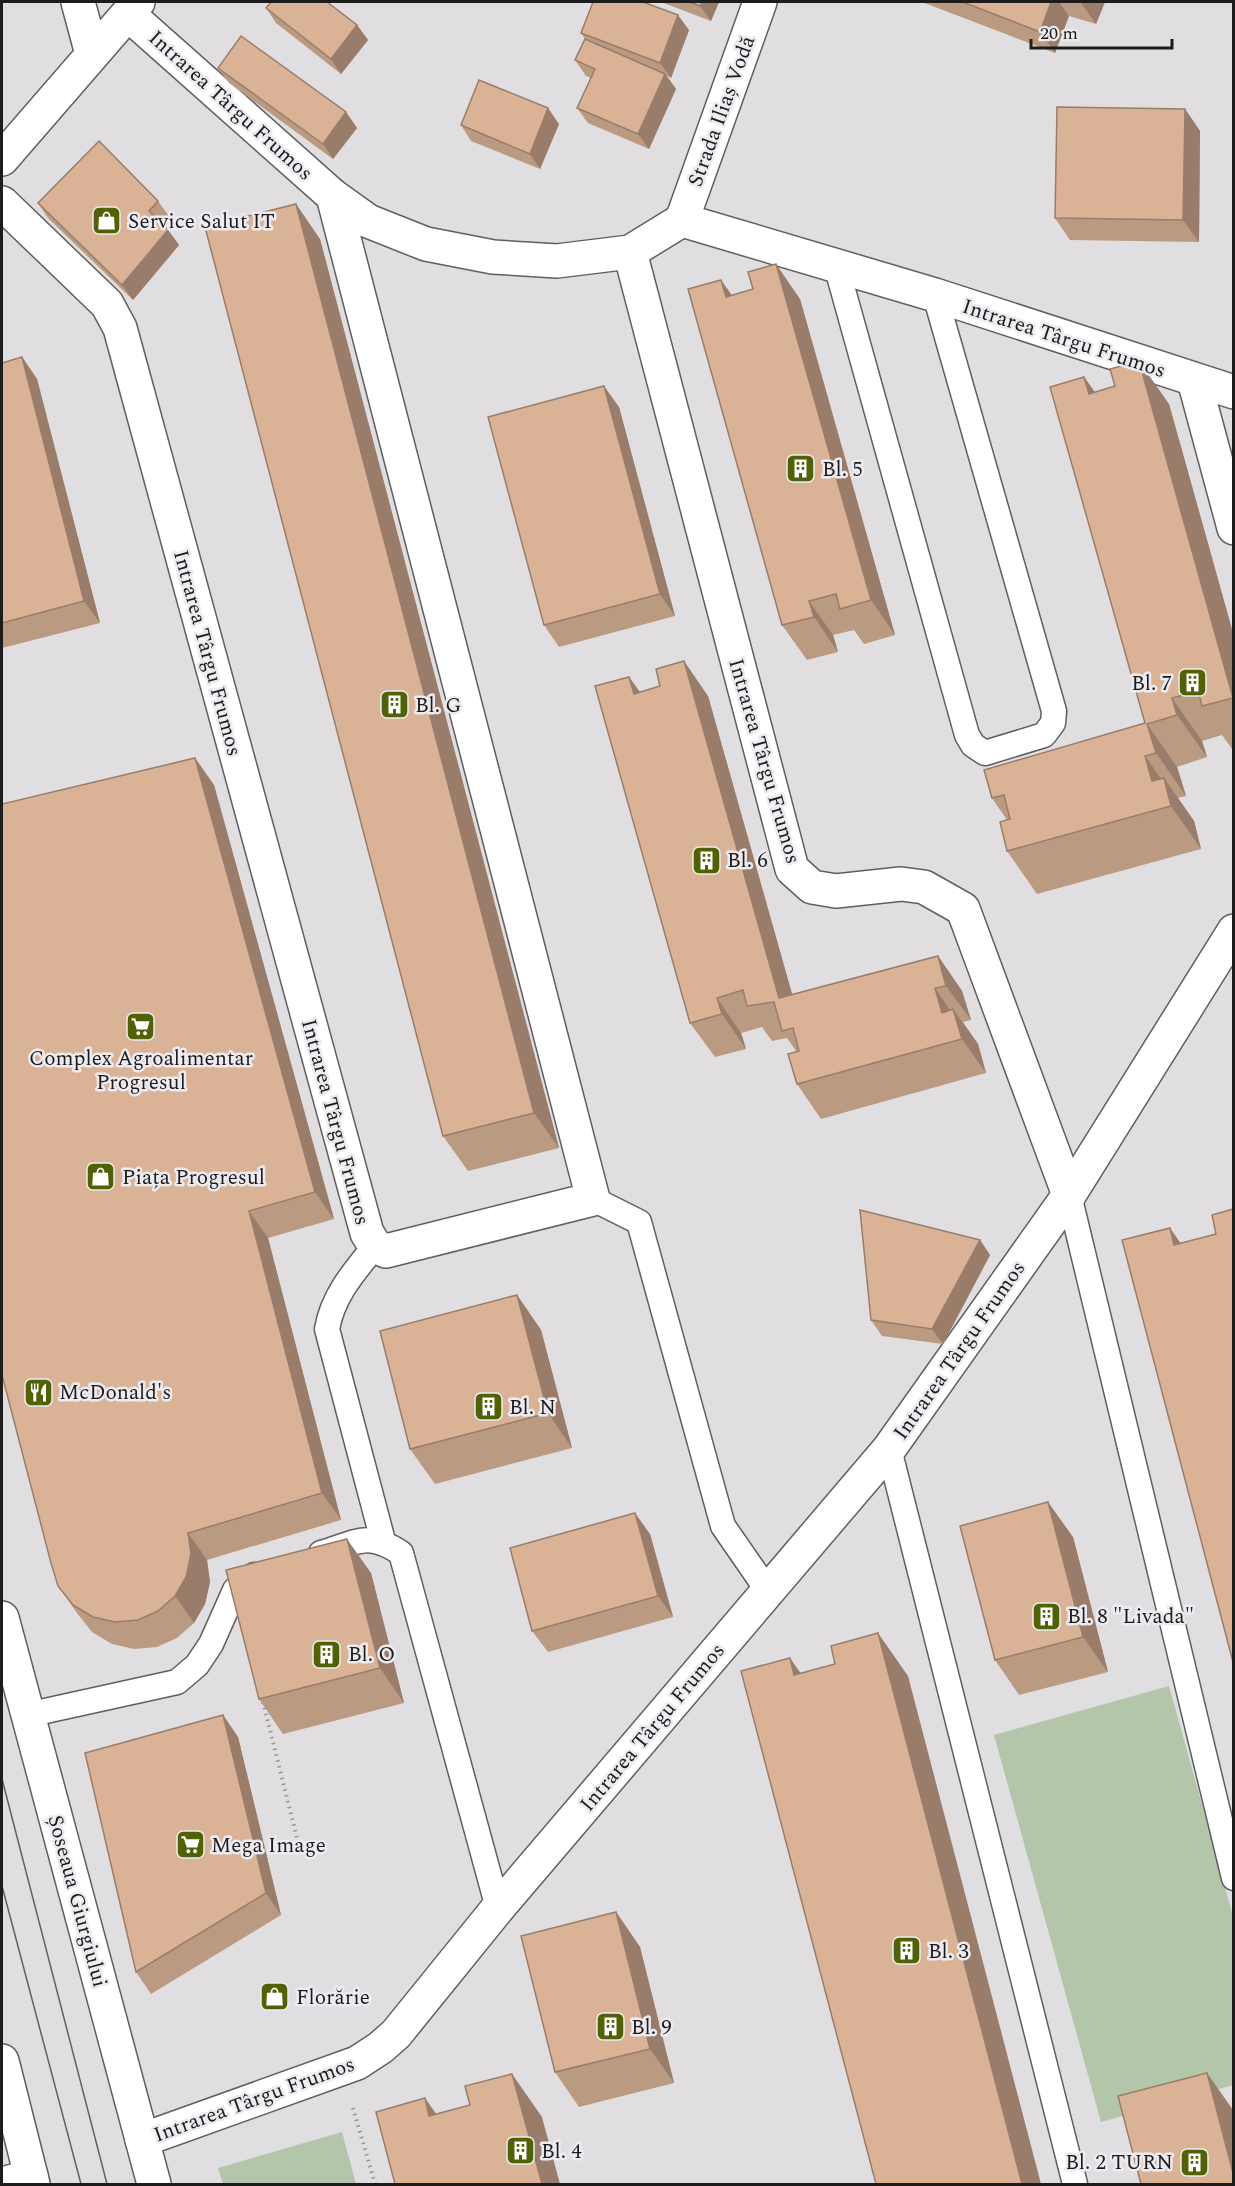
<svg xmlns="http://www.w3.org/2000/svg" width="1235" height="2186" font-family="Spectral,serif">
	<rect width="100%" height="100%" fill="#e0dee1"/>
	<!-- green -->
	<g fill="#b3c6aa">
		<polygon points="1169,1686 1233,1916 1233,2085 1101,2122 994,1735"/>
		<polygon points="342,2132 356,2184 223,2184 218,2168"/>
	</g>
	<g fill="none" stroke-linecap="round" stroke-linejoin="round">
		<defs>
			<g id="lane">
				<polyline points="836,265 967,735 973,745 985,753 1044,735 1053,723 1054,711 935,295"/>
				<polyline points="1069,1195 1234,1878"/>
				<polyline points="593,1199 639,1222 723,1526 768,1591"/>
				<path d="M375 1246C354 1272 333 1295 327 1329L383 1541"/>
				<polyline points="889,1449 1075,2184"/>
				<path d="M321 1553C358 1542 367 1531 401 1553L498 1908"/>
				<polyline points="27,1715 177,1682 197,1665 211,1644 235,1590 254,1575"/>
			</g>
			<g id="street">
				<polyline points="78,2 92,54"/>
				<polyline points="333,196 368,221 426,244 493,257 557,261 630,252 682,220 935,295 1234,392"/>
				<polyline points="2,203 107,304 120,328 367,1233 375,1246 386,1251 593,1199 333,196 128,14"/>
				<polyline points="682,220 760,2"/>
				<polyline points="630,252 792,869 812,887 836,891 901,884 924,887 963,909 1069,1195"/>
				<polyline points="1194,380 1234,528"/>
				<polyline points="142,2140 357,2063 380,2048 396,2034 498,1908 889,1449 1069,1195 1234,931"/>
				<polyline points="2,2184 31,2176"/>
			</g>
			<polyline id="secondary" points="2,159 138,2"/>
			<g id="primary">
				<polyline points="2,1618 154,2184"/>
				<polyline points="2,2061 33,2184"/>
			</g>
		</defs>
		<!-- lane casing -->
		<use href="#lane" stroke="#605e62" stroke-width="27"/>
		<!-- street casing -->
		<use href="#street" stroke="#605e62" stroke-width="36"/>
		<!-- secondary casing -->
		<use href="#secondary" stroke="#605e62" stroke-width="36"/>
		<!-- primary casing -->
		<use href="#primary" stroke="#605e62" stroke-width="36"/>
		<!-- path -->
		<g stroke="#979698" stroke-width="4" stroke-dasharray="1.5 4.5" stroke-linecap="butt">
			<polyline points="263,1702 300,1850"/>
			<polyline points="353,2108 375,2184"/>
		</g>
		<!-- lane -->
		<use href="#lane" stroke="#fff" stroke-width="24"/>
		<!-- street -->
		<use href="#street" stroke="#fff" stroke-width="33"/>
		<!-- secondary -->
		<use href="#secondary" stroke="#fff" stroke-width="33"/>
		<!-- primary -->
		<use href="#primary" stroke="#fff" stroke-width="33"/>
		<!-- tram -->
		<g stroke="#616062" stroke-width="1.5">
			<polyline points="2,1779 107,2184"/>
			<polyline points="2,1886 81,2184"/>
		</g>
	</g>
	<!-- wall -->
	<g fill="#bb9a82">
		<polygon points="661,2 719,2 711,21"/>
		<polygon points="922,2 1105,2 1096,24 1069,16 1055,53"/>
		<polygon points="266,8 357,25 368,40 341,74 276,23"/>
		<polygon points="689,30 671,78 667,76 676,89 649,149 588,123 577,108 591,78 586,76 575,60 586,40 581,33"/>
		<polygon points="218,68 346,112 357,128 333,159 229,83"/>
		<polygon points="1185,109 1200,131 1199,242 1070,240 1055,218"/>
		<polygon points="559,124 540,169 471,141 461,125"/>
		<polygon points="158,201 169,216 162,223 168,230 179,245 133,300 48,218 38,203"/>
		<polygon points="320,239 559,1148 468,1171 443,1136"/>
		<polygon points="732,295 800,299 895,635 864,644 854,630 833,635 838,652 807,660 782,625"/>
		<polygon points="22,357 37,379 100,623 2,648 2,363"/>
		<polygon points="1084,377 1095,392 1169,404 1233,633 1233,749 1232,749 1222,735 1202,741 1207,757 1177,767 1186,796 1178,798 1194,821 1201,849 1037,894 1007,851 1007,820 992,798 1145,723"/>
		<polygon points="619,407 675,616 559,647 544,625"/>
		<polygon points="629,677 640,692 708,696 792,994 938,956 962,991 971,1020 963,1022 978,1044 986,1073 821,1119 797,1084 796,1051 787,1038 772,1041 762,1027 741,1033 746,1049 715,1057 690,1023"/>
		<polygon points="195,758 214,785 334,1219 268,1238 341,1520 207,1560 210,1582 205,1604 194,1623 177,1638 157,1647 134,1649 112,1644 92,1632 77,1613 58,1586"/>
		<polygon points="980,1240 990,1255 943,1344 882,1336 871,1320"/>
		<polygon points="517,1295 541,1330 572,1448 435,1484 410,1449"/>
		<polygon points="650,1534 673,1617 548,1652 532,1631"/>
		<polygon points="1073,1537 1108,1672 1019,1695 995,1660"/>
		<polygon points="371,1573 404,1703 283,1734 259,1699"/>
		<polygon points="223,1715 238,1737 281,1915 151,1994 136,1972"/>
		<polygon points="616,1912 640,1947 674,2083 579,2107 555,2072"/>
	</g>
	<!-- shaded-wall -->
	<g fill="#997d6a">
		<polygon points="702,2 719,2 711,21 700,6"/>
		<polygon points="1051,2 1059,2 1069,16 1055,53 1040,32"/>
		<polygon points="1081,2 1105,2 1096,24 1081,3"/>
		<polygon points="678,15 689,30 671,78 660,63"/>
		<polygon points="357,25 368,40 341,74 331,59"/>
		<polygon points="665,74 676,89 649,149 638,134"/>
		<polygon points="548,108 559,124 540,169 530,154"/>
		<polygon points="1185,109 1200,131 1199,242 1183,220"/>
		<polygon points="346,112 357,128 333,159 323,144"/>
		<polygon points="296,204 320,239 559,1148 534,1113"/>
		<polygon points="168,230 179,245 133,300 122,285"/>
		<polygon points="776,264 800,299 895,635 871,600"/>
		<polygon points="721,280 746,315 726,297"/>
		<polygon points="22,357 37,379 100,623 84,601"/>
		<polygon points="1139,361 1169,404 1233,633 1233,697"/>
		<polygon points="1084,377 1114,420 1089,394"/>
		<polygon points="604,386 619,407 675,616 660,594"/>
		<polygon points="809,601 833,635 838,652 814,617"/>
		<polygon points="684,661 708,696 803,1033 779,998"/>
		<polygon points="629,677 654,712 634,694"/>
		<polygon points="1172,698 1202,741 1207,757 1177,715"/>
		<polygon points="1147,724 1177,767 1186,796 1156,753"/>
		<polygon points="1145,756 1166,786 1164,778 1194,821 1201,849 1171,806 1152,781"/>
		<polygon points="195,758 214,785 334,1219 315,1192"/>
		<polygon points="938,956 962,991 971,1020 946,986"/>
		<polygon points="935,988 956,1019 953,1009 978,1044 986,1073 962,1039 942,1013"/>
		<polygon points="717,998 741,1033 746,1049 722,1014"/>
		<polygon points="249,1211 268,1238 341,1520 322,1493"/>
		<polygon points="1170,1228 1198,1268 1174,1245"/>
		<polygon points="980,1240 990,1255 943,1344 932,1329"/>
		<polygon points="517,1295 541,1330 572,1448 548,1413"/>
		<polygon points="1048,1502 1073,1537 1108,1672 1083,1637"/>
		<polygon points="635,1513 650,1534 673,1617 658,1596"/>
		<polygon points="188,1533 207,1560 210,1582 205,1604 194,1623 175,1596"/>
		<polygon points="347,1539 371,1573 404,1703 380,1668"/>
		<polygon points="878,1633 908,1676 1041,2184 1022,2184"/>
		<polygon points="790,1658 820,1701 794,1675"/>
		<polygon points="223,1715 238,1737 281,1915 266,1893"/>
		<polygon points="616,1912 640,1947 674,2083 650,2049"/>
		<polygon points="1207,2073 1233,2110 1233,2173"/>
		<polygon points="512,2074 542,2117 560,2184 542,2184"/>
		<polygon points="425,2098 455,2141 429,2116"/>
	</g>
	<!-- building -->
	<g fill="#dab397" stroke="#997d6a" stroke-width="1.5">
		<polygon points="271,2 327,2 357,25 331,59 266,8"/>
		<polygon points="593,2 643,2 678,15 660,63 581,33"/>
		<polygon points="689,2 702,2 700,6"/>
		<polygon points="963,2 1051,2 1040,32"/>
		<polygon points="241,36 346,112 323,144 218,68"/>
		<polygon points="585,39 665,74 638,134 577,108 595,69 575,60"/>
		<polygon points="479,80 548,108 530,154 461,125"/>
		<polygon points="1057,107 1185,109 1183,220 1055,218"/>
		<polygon points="99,141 158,201 149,211 168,230 122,285 38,203"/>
		<polygon points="296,204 534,1113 443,1136 205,227"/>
		<polygon points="776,264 871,600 840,609 836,594 809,601 814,617 782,625 688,289 721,280 726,297 753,289 748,272"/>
		<polygon points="22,357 84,601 2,623 2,363"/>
		<polygon points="1139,361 1233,698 1202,706 1198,691 1172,698 1177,715 1147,724 1156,753 1145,756 1152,781 1164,778 1171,806 1007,851 1000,822 1010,819 1004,795 992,798 984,770 1145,723 1050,387 1084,377 1089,394 1115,386 1110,369"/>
		<polygon points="604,386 660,594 544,625 488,417"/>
		<polygon points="684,661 779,998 938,956 946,986 935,988 942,1013 953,1009 962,1039 797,1084 788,1054 799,1051 793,1028 782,1031 774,1002 747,1006 743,990 717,998 722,1014 690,1023 595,686 629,677 634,694 660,686 656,669"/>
		<polygon points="195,758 315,1192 249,1211 322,1493 188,1533 191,1554 186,1577 175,1596 158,1611 138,1620 115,1622 93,1617 73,1605 58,1586 51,1563 2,1375 2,804"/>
		<polygon points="1233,1209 1233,1662 1122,1240 1170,1228 1174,1245 1216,1234 1212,1215"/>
		<polygon points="860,1210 980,1240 932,1329 871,1320"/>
		<polygon points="517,1295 548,1413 410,1449 380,1331"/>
		<polygon points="1048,1502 1083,1637 995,1660 960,1526"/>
		<polygon points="635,1513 658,1596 532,1631 510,1548"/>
		<polygon points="347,1539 380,1668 259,1699 226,1570"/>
		<polygon points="878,1633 1022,2184 876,2184 741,1671 790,1658 794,1675 835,1664 831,1646"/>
		<polygon points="223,1715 266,1893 136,1972 85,1753"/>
		<polygon points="616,1912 650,2049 555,2072 521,1936"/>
		<polygon points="1207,2073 1233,2173 1233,2184 1141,2184 1118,2096"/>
		<polygon points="512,2074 542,2184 395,2184 376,2112 425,2098 429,2116 470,2105 465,2086"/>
	</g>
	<!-- icons -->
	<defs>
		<symbol id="shop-square" viewBox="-11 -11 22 22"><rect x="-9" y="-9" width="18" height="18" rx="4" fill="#516105" stroke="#edebef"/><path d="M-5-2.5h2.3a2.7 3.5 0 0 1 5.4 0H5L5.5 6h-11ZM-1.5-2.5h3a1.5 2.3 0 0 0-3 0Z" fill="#fff"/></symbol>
		<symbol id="building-square" viewBox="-11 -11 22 22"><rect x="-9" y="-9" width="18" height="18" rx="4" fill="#516105" stroke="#edebef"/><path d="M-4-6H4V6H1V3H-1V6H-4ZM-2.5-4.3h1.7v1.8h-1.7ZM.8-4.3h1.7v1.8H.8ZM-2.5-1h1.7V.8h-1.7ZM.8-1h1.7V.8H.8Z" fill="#fff"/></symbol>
		<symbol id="supermarket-square" viewBox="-11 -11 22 22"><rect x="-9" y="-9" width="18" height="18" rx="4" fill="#516105" stroke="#edebef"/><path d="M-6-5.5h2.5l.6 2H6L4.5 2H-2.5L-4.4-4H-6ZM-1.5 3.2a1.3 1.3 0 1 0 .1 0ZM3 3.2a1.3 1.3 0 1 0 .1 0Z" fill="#fff"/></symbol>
		<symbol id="restaurant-square" viewBox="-11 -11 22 22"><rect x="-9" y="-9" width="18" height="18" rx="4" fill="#516105" stroke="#edebef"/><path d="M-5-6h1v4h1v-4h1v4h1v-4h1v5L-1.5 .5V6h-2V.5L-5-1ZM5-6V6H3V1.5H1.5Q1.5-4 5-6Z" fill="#fff"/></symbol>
	</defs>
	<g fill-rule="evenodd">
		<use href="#shop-square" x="90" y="204" width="33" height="33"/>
		<use href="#building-square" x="784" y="452" width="33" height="33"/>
		<use href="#building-square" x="1176" y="666" width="33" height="33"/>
		<use href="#building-square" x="378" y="688" width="33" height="33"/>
		<use href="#building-square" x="690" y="844" width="33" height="33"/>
		<use href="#supermarket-square" x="124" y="1010" width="33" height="33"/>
		<use href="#shop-square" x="84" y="1160" width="33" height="33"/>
		<use href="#restaurant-square" x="22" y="1376" width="33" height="33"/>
		<use href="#building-square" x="472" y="1390" width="33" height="33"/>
		<use href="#building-square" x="1030" y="1600" width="33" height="33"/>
		<use href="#building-square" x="310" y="1638" width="33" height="33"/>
		<use href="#supermarket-square" x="174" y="1828" width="33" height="33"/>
		<use href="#building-square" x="890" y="1934" width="33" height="33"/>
		<use href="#shop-square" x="258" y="1980" width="33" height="33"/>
		<use href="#building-square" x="594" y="2010" width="33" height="33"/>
		<use href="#building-square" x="504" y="2134" width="33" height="33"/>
		<use href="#building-square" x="1178" y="2146" width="33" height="33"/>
	</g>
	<g text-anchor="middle" stroke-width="5" stroke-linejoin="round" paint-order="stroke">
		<!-- street labels -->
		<g font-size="21" fill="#1c1c1d" stroke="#edebef">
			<text transform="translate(231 105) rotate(42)" y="7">Intrarea Târgu Frumos</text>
			<text transform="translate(721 111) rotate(-70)" y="7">Strada Iliaș Vodă</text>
			<text transform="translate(1064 338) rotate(18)" y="7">Intrarea Târgu Frumos</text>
			<text transform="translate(208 653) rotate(75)" y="7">Intrarea Târgu Frumos</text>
			<text transform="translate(765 761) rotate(74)" y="7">Intrarea Târgu Frumos</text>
			<text transform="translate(336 1122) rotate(75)" y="7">Intrarea Târgu Frumos</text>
			<text transform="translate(959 1350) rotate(-55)" y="7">Intrarea Târgu Frumos</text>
			<text transform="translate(652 1727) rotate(-50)" y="7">Intrarea Târgu Frumos</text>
			<text transform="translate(78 1901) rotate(75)" y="7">Șoseaua Giurgiului</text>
			<text transform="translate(254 2099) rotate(-20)" y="7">Intrarea Târgu Frumos</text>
		</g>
		<!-- poi labels -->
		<g font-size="21" fill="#1c1c1d" stroke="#edebef" text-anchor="start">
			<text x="128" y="228">Service Salut IT</text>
			<text x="822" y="476">Bl. 5</text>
			<text x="1172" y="690" text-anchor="end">Bl. 7</text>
			<text x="415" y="712">Bl. G</text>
			<text x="727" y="867">Bl. 6</text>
			<text x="141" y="1065" text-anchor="middle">Complex Agroalimentar<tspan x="141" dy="24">Progresul</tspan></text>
			<text x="122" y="1184">Piața Progresul</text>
			<text x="59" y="1399">McDonald's</text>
			<text x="509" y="1414">Bl. N</text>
			<text x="1067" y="1623">Bl. 8 "Livada"</text>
			<text x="348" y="1661">Bl. O</text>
			<text x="211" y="1852">Mega Image</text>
			<text x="928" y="1958">Bl. 3</text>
			<text x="296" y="2004">Florărie</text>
			<text x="631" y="2034">Bl. 9</text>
			<text x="541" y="2158">Bl. 4</text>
			<text x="1173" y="2169" text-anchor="end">Bl. 2 TURN</text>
		</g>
	</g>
	<!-- border -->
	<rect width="1235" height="2186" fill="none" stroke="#1c1c1d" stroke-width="6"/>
	<!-- scale -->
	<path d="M1031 39v9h141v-9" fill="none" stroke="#1c1c1d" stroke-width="3"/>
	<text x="1040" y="39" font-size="18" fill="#1c1c1d" stroke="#edebef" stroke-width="4.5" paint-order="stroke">20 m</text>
</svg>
